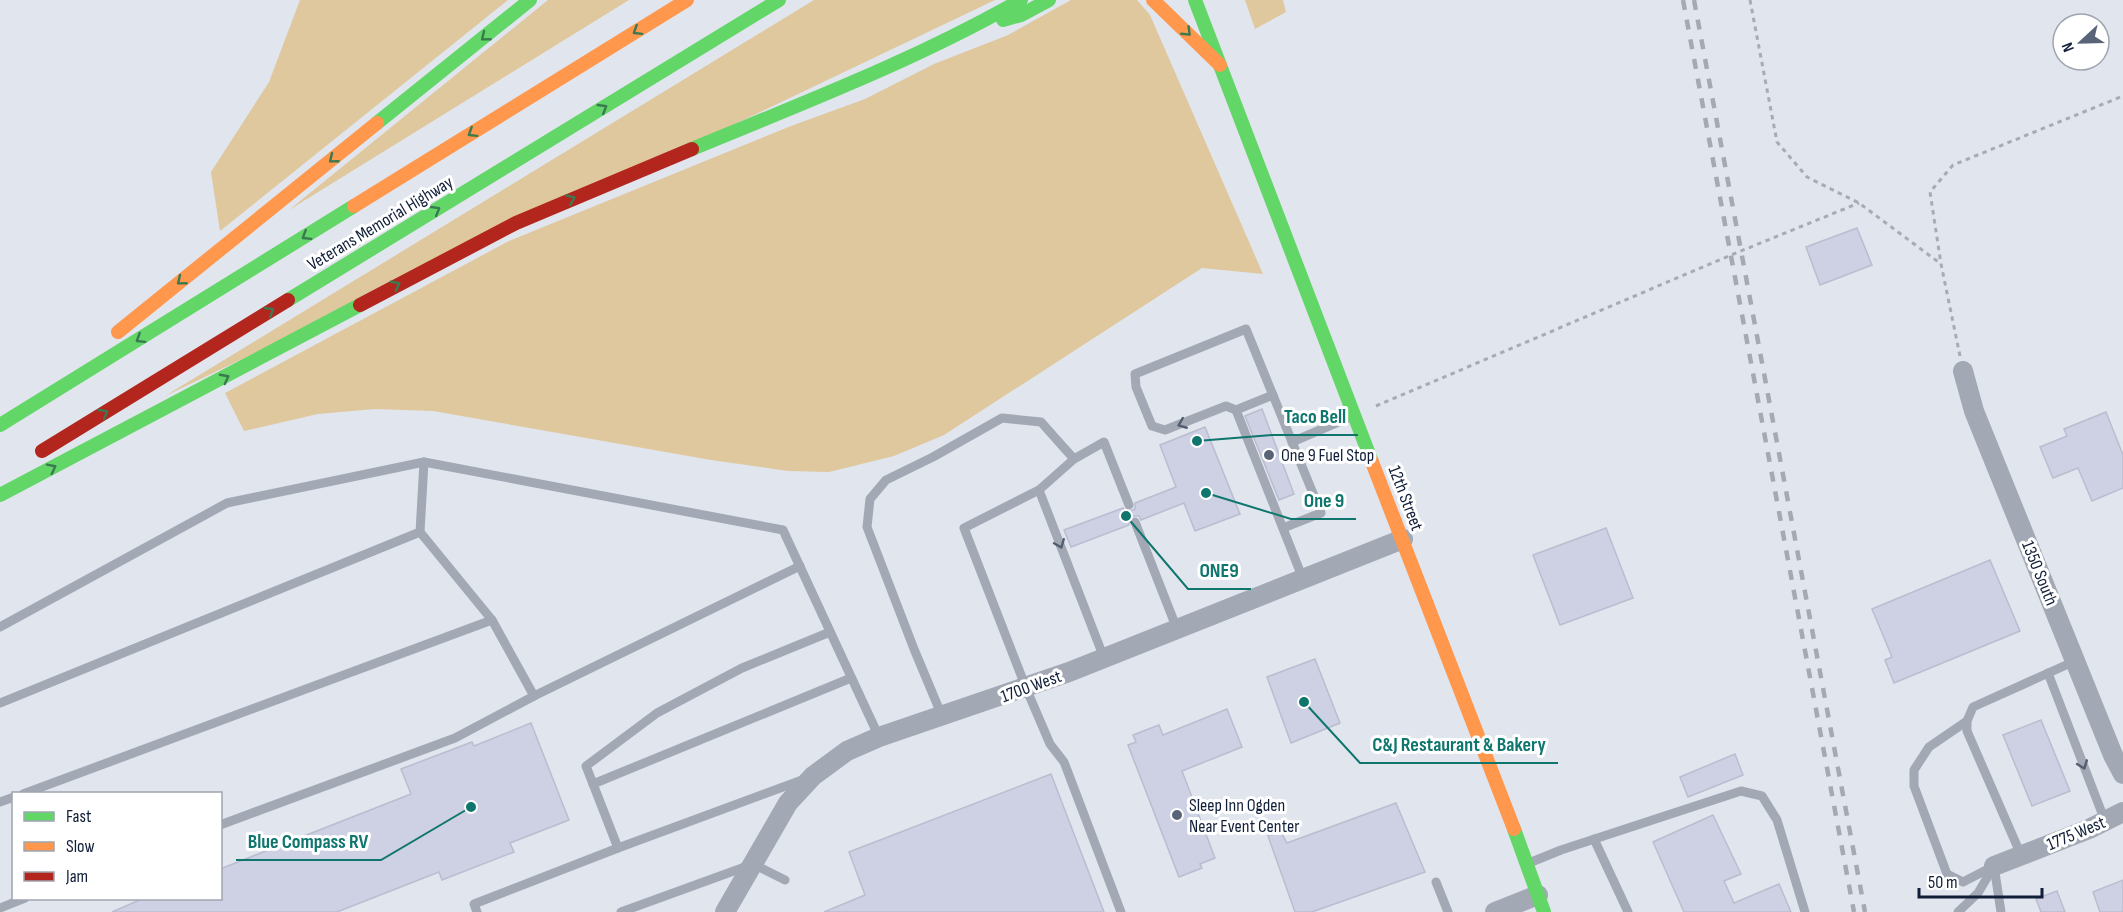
<svg xmlns="http://www.w3.org/2000/svg" width="2123" height="912" font-family="'Sofia Sans Condensed',sans-serif">
	<rect width="100%" height="100%" fill="#e1e5ee"/>
	<!-- green -->
	<g fill="#dfc89d">
		<polygon points="300,0 508,0 220,231 211,172 269,82"/>
		<polygon points="548,0 629,0 289,210"/>
		<polygon points="814,0 995,0 165,396"/>
		<polygon points="1071,0 1137,0 1150,15 1263,274 1202,268 944,435 894,456 829,472 788,471 711,460 433,411 375,409 318,414 244,431 225,393 509,241 791,126 865,99 934,64 1008,35"/>
		<polygon points="1245,0 1283,0 1286,12 1255,29"/>
	</g>
	<!-- building -->
	<g fill="#ced0e3" stroke="#babdcf" stroke-width="1.5">
		<polygon points="1857,228 1872,265 1820,285 1806,247"/>
		<polygon points="1262,409 1294,494 1279,500 1245,416"/>
		<polygon points="2106,412 2123,455 2123,488 2092,501 2078,468 2053,478 2040,447 2067,436 2064,429"/>
		<polygon points="1205,427 1240,514 1195,531 1184,503 1141,520 1139,516 1133,516 1129,518 1129,525 1071,547 1064,530 1123,508 1125,511 1131,511 1135,509 1135,503 1176,487 1160,445"/>
		<polygon points="1606,528 1633,598 1560,625 1533,555"/>
		<polygon points="1990,560 2020,631 1894,683 1885,660 1892,657 1872,609"/>
		<polygon points="1315,659 1340,723 1291,743 1267,677"/>
		<polygon points="1227,709 1242,747 1182,771 1215,858 1200,864 1202,868 1179,877 1128,745 1136,742 1133,735 1159,725 1163,735"/>
		<polygon points="2041,720 2070,791 2032,806 2003,735"/>
		<polygon points="531,723 569,820 510,843 514,852 442,880 439,872 337,912 112,912 144,898 220,898 220,869 411,794 401,769 472,742 474,746"/>
		<polygon points="1735,754 1743,775 1688,797 1680,777"/>
		<polygon points="1051,774 1104,912 824,912 865,895 849,852"/>
		<polygon points="1396,803 1425,872 1312,912 1295,912 1268,836 1280,831 1287,843"/>
		<polygon points="1713,815 1741,874 1724,881 1734,903 1779,884 1791,912 1684,912 1653,842"/>
		<polygon points="2123,880 2123,912 2100,912 2093,892"/>
		<polygon points="2057,891 2065,912 2041,912 2036,899"/>
	</g>
	<g fill="none" stroke-linecap="round" stroke-linejoin="round">
		<!-- path -->
		<g stroke="#a6abb5" stroke-width="3" stroke-dasharray="4.5 4.5" stroke-linecap="butt">
			<polyline points="1750,0 1777,142 1807,177 1859,203 1941,264"/>
			<polyline points="1960,356 1941,264 1930,192 1953,165 2123,96"/>
			<polyline points="1376,406 1731,255 1859,203"/>
		</g>
		<!-- lane -->
		<g stroke="#a2a9b5" stroke-width="9">
			<polyline points="1273,395 1236,410 1303,579"/>
			<polyline points="1236,410 1226,406 1165,430 1152,426 1136,387 1135,374 1246,329 1321,513 1283,528"/>
			<polyline points="1292,442 1350,417"/>
			<polyline points="1039,490 1104,658"/>
			<polyline points="1135,522 1177,629"/>
			<polyline points="420,532 492,620"/>
			<polyline points="0,627 227,503 424,462 783,530 879,737"/>
			<polyline points="2048,673 2105,821"/>
			<polyline points="0,703 420,532 424,462"/>
			<polyline points="942,716 914,649 867,527 870,499 886,480 933,457 1002,418 1041,422 1074,459"/>
			<polyline points="1967,721 1929,747 1914,770 1914,786 1947,874 1963,882 1994,866"/>
			<polyline points="802,780 618,848 586,766 657,713 742,668 830,632"/>
			<polyline points="593,784 851,678"/>
			<polyline points="23,794 492,620 534,696 800,566"/>
			<polyline points="0,802 14,797"/>
			<polyline points="220,825 455,738 534,696"/>
			<polyline points="1594,839 1628,912"/>
			<polyline points="2021,855 1967,731 1967,721 1973,707 2075,661"/>
			<polyline points="1529,863 1561,850 1741,791 1762,796 1777,820 1805,912"/>
			<polyline points="1994,866 2001,912"/>
			<polyline points="1436,882 1448,912"/>
			<polyline points="0,908 25,898"/>
			<polyline points="477,912 474,904 618,848"/>
			<polyline points="621,912 753,864 785,880"/>
			<polyline points="1121,912 1064,762 1050,744 1026,688 964,528 1039,490 1074,459 1104,442 1129,505"/>
			<polyline points="1958,912 1978,893 1994,866"/>
		</g>
		<!-- street -->
		<g stroke="#a2a9b5" stroke-width="20">
			<polyline points="1963,371 1974,411 2113,755 2123,774"/>
			<polyline points="1994,866 2089,829 2123,812"/>
			<polyline points="725,912 788,803 813,776 847,751 879,737 1069,672 1403,539"/>
			<polyline points="1495,912 1538,895"/>
		</g>
		<!-- fast -->
		<g stroke="#63d668" stroke-width="14">
			<polyline points="1195,0 1372,462"/>
			<polyline points="1003,20 1021,15 1049,0"/>
			<polyline points="377,123 530,0"/>
			<path d="M692 149C803 103 916 60 1021 0"/>
			<polyline points="288,300 779,0"/>
			<polyline points="0,425 354,206"/>
			<polyline points="0,495 360,305"/>
			<polyline points="1514,829 1544,912"/>
		</g>
		<!-- slow -->
		<g stroke="#ff974d" stroke-width="14">
			<polyline points="1153,0 1220,65"/>
			<polyline points="354,206 687,0"/>
			<polyline points="118,332 377,123"/>
			<polyline points="1372,462 1514,829"/>
		</g>
		<!-- jam -->
		<g stroke="#b3261e" stroke-width="14">
			<polyline points="360,305 516,223 692,149"/>
			<polyline points="42,451 288,300"/>
		</g>
		<!-- rail -->
		<g stroke="#a4a9b2" stroke-width="4.5" stroke-dasharray="10 10" stroke-linecap="butt">
			<polyline points="1683,0 1854,912"/>
			<polyline points="1694,0 1865,912"/>
		</g>
	</g>
	<!-- one-way arrows -->
	<defs><path id="oneway-chevron" d="M-2-3.5L2.5 0L-2 3.5" fill="none" stroke-width="1.6" stroke-linecap="round" stroke-linejoin="round" transform="scale(1.5)"/></defs>
	<g stroke="#3a7a50">
		<use href="#oneway-chevron" transform="translate(637 31) rotate(148)"/>
		<use href="#oneway-chevron" transform="translate(1187 32) rotate(44)"/>
		<use href="#oneway-chevron" transform="translate(485 37) rotate(141)"/>
		<use href="#oneway-chevron" transform="translate(603 108) rotate(-31)"/>
		<use href="#oneway-chevron" transform="translate(472 133) rotate(148)"/>
		<use href="#oneway-chevron" transform="translate(333 159) rotate(141)"/>
		<use href="#oneway-chevron" transform="translate(571 199) rotate(-23)"/>
		<use href="#oneway-chevron" transform="translate(436 210) rotate(-31)"/>
		<use href="#oneway-chevron" transform="translate(306 236) rotate(148)"/>
		<use href="#oneway-chevron" transform="translate(181 281) rotate(141)"/>
		<use href="#oneway-chevron" transform="translate(396 285) rotate(-28)"/>
		<use href="#oneway-chevron" transform="translate(270 311) rotate(-31)"/>
		<use href="#oneway-chevron" transform="translate(140 339) rotate(148)"/>
		<use href="#oneway-chevron" transform="translate(225 378) rotate(-28)"/>
		<use href="#oneway-chevron" transform="translate(104 413) rotate(-31)"/>
		<use href="#oneway-chevron" transform="translate(52 468) rotate(-27)"/>
	</g>
	<g stroke="#525d70">
		<use href="#oneway-chevron" transform="translate(1182 424) rotate(158)"/>
		<use href="#oneway-chevron" transform="translate(1060 544) rotate(68)"/>
		<use href="#oneway-chevron" transform="translate(2083 765) rotate(69)"/>
	</g>
	<!-- markers -->
	<g fill="#596478" stroke="#fff" stroke-width="2">
		<circle cx="1269" cy="455" r="6"/>
		<circle cx="1177" cy="815" r="6"/>
	</g>
	<g text-anchor="middle" stroke-width="6" stroke-linejoin="round" paint-order="stroke">
		<!-- street labels -->
		<g font-size="18" fill="#101e38" stroke="#fff">
			<text transform="translate(380 223) rotate(-31)" y="6">Veterans Memorial Highway</text>
			<text transform="translate(1406 498) rotate(69)" y="6">12th Street</text>
			<text transform="translate(2040 573) rotate(68)" y="6">1350 South</text>
			<text transform="translate(1031 686) rotate(-20)" y="6">1700 West</text>
			<text transform="translate(2076 833) rotate(-23)" y="6">1775 West</text>
		</g>
		<!-- poi labels -->
		<g font-size="18" fill="#101e38" stroke="#fff" text-anchor="start">
			<text x="1281" y="461">One 9 Fuel Stop</text>
			<text x="1189" y="811">Sleep Inn Ogden<tspan x="1189" dy="21">Near Event Center</tspan></text>
		</g>
	</g>
	<!-- callouts -->
	<path fill="none" stroke="#0f766e" stroke-width="2" d="M1197 441L1272 435H1358M1206 493L1291 519H1356M1126 516L1188 589H1251M1304 702L1360 763H1558M471 807L381 860H236"/>
	<g fill="#0f766e" stroke="#fff" stroke-width="2">
		<circle cx="1197" cy="441" r="6"/>
		<circle cx="1206" cy="493" r="6"/>
		<circle cx="1126" cy="516" r="6"/>
		<circle cx="1304" cy="702" r="6"/>
		<circle cx="471" cy="807" r="6"/>
	</g>
	<g font-size="20" text-anchor="middle" font-weight="bold" fill="#0f766e" stroke="#fff" stroke-width="6" stroke-linejoin="round" paint-order="stroke">
		<text x="1315" y="423">Taco Bell</text>
		<text x="1324" y="507">One 9</text>
		<text x="1219" y="577">ONE9</text>
		<text x="1459" y="751">C&amp;J Restaurant &amp; Bakery</text>
		<text x="308" y="848">Blue Compass RV</text>
	</g>
	<!-- legend -->
	<rect x="12" y="792" width="210" height="108" fill="#ffffff" stroke="#9fa5af" stroke-width="1.5"/>
	<rect x="24" y="812" width="30" height="9" fill="#63d668" stroke="#9fa5af" stroke-width="1.5"/>
	<text x="66" y="822" font-size="18" fill="#101e38">Fast</text>
	<rect x="24" y="842" width="30" height="9" fill="#ff974d" stroke="#9fa5af" stroke-width="1.5"/>
	<text x="66" y="852" font-size="18" fill="#101e38">Slow</text>
	<rect x="24" y="872" width="30" height="9" fill="#b3261e" stroke="#9fa5af" stroke-width="1.5"/>
	<text x="66" y="882" font-size="18" fill="#101e38">Jam</text>
	<!-- north arrow -->
	<g transform="translate(2081 42) rotate(248)"><circle r="28" fill="#ffffff" stroke="#9fa5af" stroke-width="1.5"/>
	<path d="M0-4.5L10 22L0 15L-10 22Z" fill="#596478"/>
	<text y="-9" font-size="16" font-weight="bold" text-anchor="middle" fill="#101e38">N</text>
	</g>
	<!-- scale -->
	<path d="M1919 888v9h123v-9" fill="none" stroke="#101e38" stroke-width="3"/>
	<text x="1928" y="888" font-size="18" fill="#101e38" stroke="#ffffff" stroke-width="4.5" paint-order="stroke">50 m</text>
</svg>
